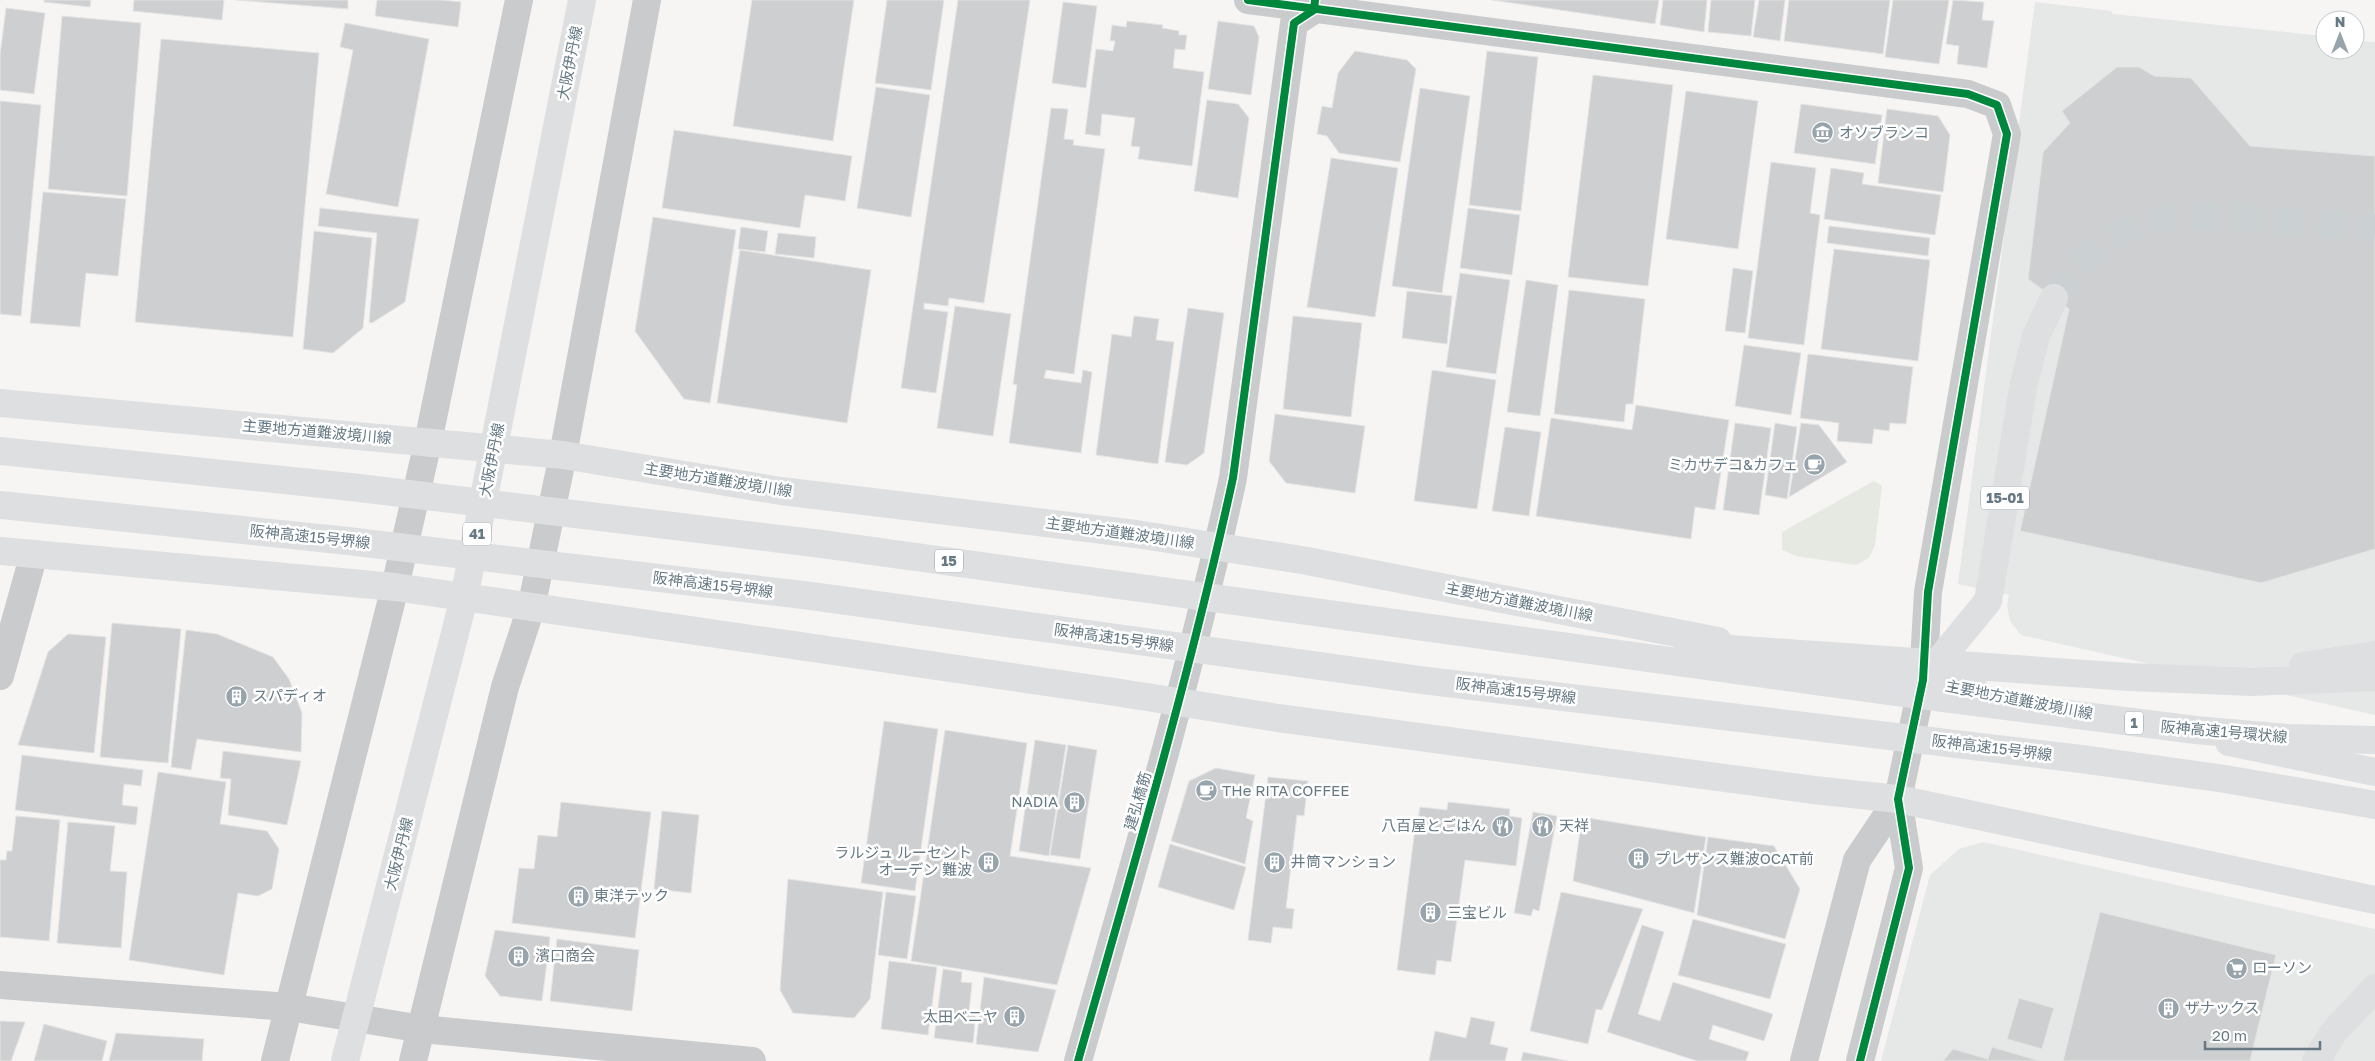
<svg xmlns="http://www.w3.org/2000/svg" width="2375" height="1061" font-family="'Golos Text','Noto Sans JP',sans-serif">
	<rect width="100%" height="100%" fill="#f6f5f4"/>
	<!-- built -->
	<g fill="#e6e7e7">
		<polygon points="2035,2 2325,36 2325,50 2355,50 2355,40 2375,42 2375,715 2021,635 2010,621 2007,606 2009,595 1958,584"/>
		<polygon points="1983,842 2375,929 2375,1061 1881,1061 1930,875 1959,849"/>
	</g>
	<!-- green -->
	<polygon fill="#e6e8e2" points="1874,481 1882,486 1875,545 1869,558 1856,565 1796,556 1782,550 1782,532"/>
	<!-- pier -->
	<polygon fill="#f6f5f4" points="2036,0 2375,0 2375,42 2355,40 2355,20 2325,20 2325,36 2113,14 2111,11"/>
	<!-- building -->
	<g fill="#cecfd0" stroke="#e5e4e4">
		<polygon points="44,0 91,0 90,7 44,2"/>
		<polygon points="134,0 224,0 222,20 133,11"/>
		<polygon points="236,0 348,0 348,9"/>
		<polygon points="377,0 442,0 461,2 458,27 375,16"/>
		<polygon points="752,0 854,0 833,141 733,126"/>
		<polygon points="887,0 944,0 931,90 875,83"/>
		<polygon points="958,0 1030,0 984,303 949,298 948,306 924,303 924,309 948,312 936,393 901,388"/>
		<polygon points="1492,0 1659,0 1655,24"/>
		<polygon points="1663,0 1707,0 1704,32 1660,25"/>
		<polygon points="1711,0 1755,0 1751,36 1708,32"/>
		<polygon points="1759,0 1785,0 1780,41 1753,37"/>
		<polygon points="1789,0 1890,0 1883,54 1784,41"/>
		<polygon points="1893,0 1949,0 1939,64 1885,57"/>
		<polygon points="1953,0 1984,2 1982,20 1994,21 1987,68 1957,64 1959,46 1946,44"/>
		<polygon points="1063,2 1097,6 1086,88 1052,83"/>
		<polygon points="6,8 45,13 34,94 0,90 0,55"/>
		<polygon points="62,16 141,23 127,196 48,189"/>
		<polygon points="1127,21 1163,25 1162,28 1179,31 1179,35 1187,35 1185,50 1175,49 1173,68 1204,72 1192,166 1138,159 1140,147 1131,146 1135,118 1102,114 1100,136 1085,134 1096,49 1113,51 1115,41 1110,41 1112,25 1126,27"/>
		<polygon points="1218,21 1254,26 1259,37 1251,95 1208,89"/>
		<polygon points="345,23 429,39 398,207 326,194 353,50 340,47"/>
		<polygon points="161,39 319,53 293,337 135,322"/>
		<polygon points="1355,51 1407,60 1416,69 1400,162 1339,153 1327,136 1317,134 1322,106 1332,108 1338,73"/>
		<polygon points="1487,51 1538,57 1521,211 1469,205"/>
		<polygon points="2117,67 2139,67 2154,76 2191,78 2250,146 2375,156 2375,549 2261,583 2020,531 2069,309 2028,279 2043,152 2070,123 2062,111"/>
		<polygon points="1593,75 1673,85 1648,286 1568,277"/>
		<polygon points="876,87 930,95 911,217 857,208"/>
		<polygon points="1420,88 1470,96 1442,293 1392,286"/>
		<polygon points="1686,91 1758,101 1738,249 1666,239"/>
		<polygon points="1207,100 1238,104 1249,118 1238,198 1194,191"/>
		<polygon points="0,101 41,105 21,316 0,314"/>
		<polygon points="1801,104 1882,115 1875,164 1794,153"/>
		<polygon points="1051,108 1068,109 1064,139 1074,140 1073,145 1105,149 1074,374 1046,370 1044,378 1081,383 1083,370 1092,372 1081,453 1009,443 1017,385 1013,384"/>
		<polygon points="1887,109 1938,116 1950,135 1943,192 1878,183"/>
		<polygon points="674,130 852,156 845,201 805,195 800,228 662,208"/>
		<polygon points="1331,158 1398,168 1375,317 1307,307"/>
		<polygon points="1771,162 1816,168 1810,213 1820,215 1804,345 1748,338"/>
		<polygon points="1831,168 1864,173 1862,184 1941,195 1935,235 1824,219"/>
		<polygon points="43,192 126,199 118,276 86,273 80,327 30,323"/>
		<polygon points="320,208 419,219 405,302 372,323 369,322 377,233 318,226"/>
		<polygon points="1468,208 1520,215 1512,275 1460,268"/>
		<polygon points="653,217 736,230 710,403 684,399 635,331"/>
		<polygon points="1829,226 1930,238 1928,256 1827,243"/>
		<polygon points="741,227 768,231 765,252 738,249"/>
		<polygon points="314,231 372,238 363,328 333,353 303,349"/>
		<polygon points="778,233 816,237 814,258 775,254"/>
		<polygon points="1834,249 1930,260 1918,361 1821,349"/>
		<polygon points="740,250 871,270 847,423 717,403"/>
		<polygon points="1733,268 1753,271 1745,333 1725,331"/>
		<polygon points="1460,273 1510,280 1496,374 1446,367"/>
		<polygon points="1526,280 1558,285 1540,416 1507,412"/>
		<polygon points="1569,290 1645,299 1633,404 1626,404 1624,422 1554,414"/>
		<polygon points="1407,291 1452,296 1447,344 1402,338"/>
		<polygon points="955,306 1011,314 993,436 937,428"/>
		<polygon points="1188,308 1224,313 1204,453 1187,465 1165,462"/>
		<polygon points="1134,316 1159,319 1156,340 1174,342 1158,464 1096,455 1112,334 1131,337"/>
		<polygon points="1293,316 1362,323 1351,417 1283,409"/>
		<polygon points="1744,345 1801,353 1791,415 1735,406"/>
		<polygon points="1808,354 1913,367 1906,424 1890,423 1889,431 1874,429 1872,444 1837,441 1839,423 1800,418"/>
		<polygon points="1432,370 1496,380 1477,509 1414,501"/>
		<polygon points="1636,405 1729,420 1715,510 1695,507 1691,539 1536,516 1551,418 1632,430"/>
		<polygon points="1275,414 1365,426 1355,493 1286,483 1269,461"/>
		<polygon points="1735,423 1771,428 1759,515 1723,510"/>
		<polygon points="1775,423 1797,427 1787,499 1765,495"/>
		<polygon points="1801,423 1819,425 1847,462 1789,497"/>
		<polygon points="1505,427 1541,432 1529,516 1492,511"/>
		<polygon points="112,623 181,629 168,763 100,757"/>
		<polygon points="186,630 217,634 273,657 289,679 302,713 301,752 197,739 191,770 171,767"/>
		<polygon points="68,634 106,637 94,753 18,745 48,652"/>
		<polygon points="884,721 938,729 915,891 861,883"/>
		<polygon points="945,730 1027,743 1010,856 1091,868 1057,985 911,961"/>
		<polygon points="1035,740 1066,745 1049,856 1019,851"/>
		<polygon points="1068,745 1097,750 1080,859 1050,855"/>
		<polygon points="223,751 301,761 287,825 228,815 231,779 220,778"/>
		<polygon points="22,755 143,770 141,786 124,784 122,805 138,807 136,825 15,810"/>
		<polygon points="1216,768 1255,775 1246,818 1253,821 1245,864 1171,841 1189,781"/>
		<polygon points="158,772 226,782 220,824 267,831 279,849 272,889 258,896 238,893 224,975 129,960"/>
		<polygon points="1268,777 1308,781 1304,816 1297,815 1286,908 1294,909 1292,929 1273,927 1271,943 1248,940"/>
		<polygon points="561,802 651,812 635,938 512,923 519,868 534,869 538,835 557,837"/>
		<polygon points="1448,802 1510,809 1509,816 1522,818 1516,866 1465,860 1451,962 1437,960 1435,975 1397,970 1416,821 1418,821 1420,807 1447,810"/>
		<polygon points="662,811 699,815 691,893 654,889"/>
		<polygon points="1533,812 1557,816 1539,911 1533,909 1531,916 1514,913"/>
		<polygon points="16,816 60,820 49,941 0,937 0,860 6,860 7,851 12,851"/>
		<polygon points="1582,817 1706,837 1694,913 1573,881"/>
		<polygon points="68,822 115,826 110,871 127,872 121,948 57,943"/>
		<polygon points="1708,837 1774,846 1800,889 1785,939 1697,915"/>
		<polygon points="1170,844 1246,867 1234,910 1158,887"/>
		<polygon points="788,879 883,892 870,999 854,1018 793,1013 780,990"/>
		<polygon points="886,892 916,896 907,959 878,955"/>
		<polygon points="1561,892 1643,909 1602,1010 1596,1009 1588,1044 1530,1031"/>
		<polygon points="2100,912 2276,955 2250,1061 2063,1061"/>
		<polygon points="1693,919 1786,944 1770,999 1678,975"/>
		<polygon points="1642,925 1664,932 1638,1014 1660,1021 1673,982 1773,1014 1764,1041 1713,1025 1709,1039 1749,1052 1746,1061 1697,1061 1607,1032"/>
		<polygon points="495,930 550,937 542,1001 500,996 485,976"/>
		<polygon points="557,939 639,950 632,1011 550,1001"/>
		<polygon points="889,961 937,967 928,1035 881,1029"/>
		<polygon points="943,969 962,972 961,982 972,983 969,1012 976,1013 973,1043 934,1038"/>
		<polygon points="984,977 1056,990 1038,1052 976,1044"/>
		<polygon points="2019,998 2054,1008 2042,1049 2007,1039"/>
		<polygon points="1471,1017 1495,1022 1490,1044 1508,1048 1505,1061 1429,1061 1435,1031 1466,1038"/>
		<polygon points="0,1021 25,1022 11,1061 0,1061"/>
		<polygon points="44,1024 107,1041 102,1061 34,1061"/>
		<polygon points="116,1033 204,1039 202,1061 109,1061"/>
		<polygon points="1992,1047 2040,1061 1943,1061 1953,1049 1988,1059"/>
		<polygon points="1523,1052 1568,1061 1521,1061"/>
	</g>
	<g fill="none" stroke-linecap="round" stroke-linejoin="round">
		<!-- motorway-tunnel -->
		<polyline stroke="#cbd0d2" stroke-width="28" stroke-dasharray="28 14" stroke-linecap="butt" points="2054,298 2079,264 2109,239 2146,221 2189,216 2237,217 2375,228"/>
		<!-- minor -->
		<g stroke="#cacbcc" stroke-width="28">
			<polyline points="275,1061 395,587 428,442 519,0"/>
			<polyline points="413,1061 505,687 531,608 563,455 647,0"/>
		</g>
		<!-- tertiary -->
		<g stroke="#cacbcc" stroke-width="28">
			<polyline points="1248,0 1968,94 1997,105 2007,134 1928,592 1923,680 1898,799 1909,868 1860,1061"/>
			<polyline points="0,676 34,554"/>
			<polyline points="0,985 289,1007 422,1029 752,1061"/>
			<path d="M1078 1061C1133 868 1190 675 1233 478L1294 23 1314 10 1315 0"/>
			<polyline points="1804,1061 1857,860 1898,799"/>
		</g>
		<!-- primary -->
		<g stroke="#dedfe0" stroke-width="28">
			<polyline points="0,403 563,455 781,491 1136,534 1302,560 1718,641"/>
			<polyline points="0,551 395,587 1115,692 1278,718 1814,790 1898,799 2375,900"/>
			<polyline points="1851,667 1976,691"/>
			<polyline points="2229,742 2375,772"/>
			<polyline points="345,1061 464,598 582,0"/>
		</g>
		<!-- motorway -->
		<g stroke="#dedfe0" stroke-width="28">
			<polyline points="0,451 351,487 822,544 1895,692 2196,730 2288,738 2375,740"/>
			<polyline points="0,505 339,540 811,596 1421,680 2081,759 2225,779 2375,805"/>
			<polyline points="1688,646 2129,677 2252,682 2375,677"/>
			<polyline points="2303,666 2375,655"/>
			<polyline points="1928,674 1988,601 2024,383 2036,336 2054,298"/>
			<polyline points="2316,1061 2333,1033 2375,988"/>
		</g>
		<defs>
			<g id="cycleway">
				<polyline points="1248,0 1968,94 1997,105 2007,134 1928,592 1923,680 1898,799 1909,868 1860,1061"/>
				<path d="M1078 1061C1133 868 1190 675 1233 478L1294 23 1314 10 1315 0"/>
			</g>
		</defs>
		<!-- cycleway casing -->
		<use href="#cycleway" stroke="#fff" stroke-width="11"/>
		<!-- cycleway -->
		<use href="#cycleway" stroke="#00873e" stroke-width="8"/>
	</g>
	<!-- icons -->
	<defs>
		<symbol id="museum-disc" viewBox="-11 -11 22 22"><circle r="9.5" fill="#98a4ab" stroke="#fff"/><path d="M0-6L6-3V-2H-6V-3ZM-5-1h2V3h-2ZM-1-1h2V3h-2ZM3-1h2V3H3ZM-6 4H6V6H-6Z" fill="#fff"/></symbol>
		<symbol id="cafe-disc" viewBox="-11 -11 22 22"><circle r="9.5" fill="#98a4ab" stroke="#fff"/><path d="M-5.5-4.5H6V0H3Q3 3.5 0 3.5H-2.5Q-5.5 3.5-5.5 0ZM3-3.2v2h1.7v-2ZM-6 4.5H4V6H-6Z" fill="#fff"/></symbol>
		<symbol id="building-disc" viewBox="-11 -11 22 22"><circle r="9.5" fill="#98a4ab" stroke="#fff"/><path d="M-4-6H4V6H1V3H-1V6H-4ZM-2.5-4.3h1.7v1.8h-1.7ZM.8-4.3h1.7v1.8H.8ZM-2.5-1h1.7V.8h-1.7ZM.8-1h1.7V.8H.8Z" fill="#fff"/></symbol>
		<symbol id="restaurant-disc" viewBox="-11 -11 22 22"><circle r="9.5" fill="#98a4ab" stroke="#fff"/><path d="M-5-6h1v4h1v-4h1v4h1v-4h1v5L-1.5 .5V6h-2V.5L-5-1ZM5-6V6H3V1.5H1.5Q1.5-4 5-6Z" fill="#fff"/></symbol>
		<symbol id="supermarket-disc" viewBox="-11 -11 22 22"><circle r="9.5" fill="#98a4ab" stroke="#fff"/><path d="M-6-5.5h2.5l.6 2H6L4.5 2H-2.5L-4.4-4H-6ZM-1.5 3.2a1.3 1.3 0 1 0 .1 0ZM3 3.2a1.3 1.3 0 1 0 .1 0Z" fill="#fff"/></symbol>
	</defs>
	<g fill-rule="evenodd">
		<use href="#museum-disc" x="1810" y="120" width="25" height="25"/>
		<use href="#cafe-disc" x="1802" y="452" width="25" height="25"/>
		<use href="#building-disc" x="224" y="684" width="25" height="25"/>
		<use href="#cafe-disc" x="1194" y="778" width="25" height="25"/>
		<use href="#building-disc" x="1062" y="790" width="25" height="25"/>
		<use href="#restaurant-disc" x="1490" y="814" width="25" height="25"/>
		<use href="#restaurant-disc" x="1530" y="814" width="25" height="25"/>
		<use href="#building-disc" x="1626" y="846" width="25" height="25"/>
		<use href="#building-disc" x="976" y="850" width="25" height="25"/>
		<use href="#building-disc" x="1262" y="850" width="25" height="25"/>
		<use href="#building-disc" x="566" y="884" width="25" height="25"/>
		<use href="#building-disc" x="1418" y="900" width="25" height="25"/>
		<use href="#building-disc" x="506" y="944" width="25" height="25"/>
		<use href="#supermarket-disc" x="2224" y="956" width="25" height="25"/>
		<use href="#building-disc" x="2156" y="996" width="25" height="25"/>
		<use href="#building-disc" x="1002" y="1004" width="25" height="25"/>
	</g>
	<g text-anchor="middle" stroke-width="5" stroke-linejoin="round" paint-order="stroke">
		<!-- shield labels -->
		<g fill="#fff" stroke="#94a1a9" stroke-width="1">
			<rect x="1981" y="486.5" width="48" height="23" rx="4"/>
			<rect x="463" y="522.5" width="28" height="23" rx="4"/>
			<rect x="935" y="549.5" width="28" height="23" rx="4"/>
			<rect x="2125" y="711.5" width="18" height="23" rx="4"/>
		</g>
		<g font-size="14" font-weight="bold" fill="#667984">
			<text x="2005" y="503">15-01</text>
			<text x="477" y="539">41</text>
			<text x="949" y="566">15</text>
			<text x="2134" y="728">1</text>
		</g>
		<!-- street labels -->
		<g font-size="15" fill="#667984" stroke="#fff">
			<text transform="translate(570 63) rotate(-79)" y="5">大阪伊丹線</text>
			<text transform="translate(317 432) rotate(5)" y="5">主要地方道難波境川線</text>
			<text transform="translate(492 460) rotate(-79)" y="5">大阪伊丹線</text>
			<text transform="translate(718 480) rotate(9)" y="5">主要地方道難波境川線</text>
			<text transform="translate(1120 533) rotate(8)" y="5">主要地方道難波境川線</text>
			<text transform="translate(310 537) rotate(6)" y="5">阪神高速15号堺線</text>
			<text transform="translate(713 585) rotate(7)" y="5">阪神高速15号堺線</text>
			<text transform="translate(1519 602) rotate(11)" y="5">主要地方道難波境川線</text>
			<text transform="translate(1114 638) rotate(8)" y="5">阪神高速15号堺線</text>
			<text transform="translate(1516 691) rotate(7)" y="5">阪神高速15号堺線</text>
			<text transform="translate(2019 700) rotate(11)" y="5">主要地方道難波境川線</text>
			<text transform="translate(2224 732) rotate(5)" y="5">阪神高速1号環状線</text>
			<text transform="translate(1992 748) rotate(7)" y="5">阪神高速15号堺線</text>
			<text transform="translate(1138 801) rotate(-74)" y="5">建弘橋筋</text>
			<text transform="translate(399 854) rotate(-76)" y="5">大阪伊丹線</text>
		</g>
		<!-- poi labels -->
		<g font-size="15" fill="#667984" stroke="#fff" text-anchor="start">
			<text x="1839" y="138">オソブランコ</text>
			<text x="1798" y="470" text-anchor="end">ミカサデコ&amp;カフェ</text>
			<text x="253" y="701">スパディオ</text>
			<text x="1222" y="796">THe RITA COFFEE</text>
			<text x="1058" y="807" text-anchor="end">NADIA</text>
			<text x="1486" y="831" text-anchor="end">八百屋とごはん</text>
			<text x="1559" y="831">天祥</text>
			<text x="972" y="858" text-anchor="end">ラルジュ ルーセント<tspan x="972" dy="17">オーデン 難波</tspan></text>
			<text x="1655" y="864">プレザンス難波OCAT前</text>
			<text x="1291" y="867">井筒マンション</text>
			<text x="594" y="901">東洋テック</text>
			<text x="1447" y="918">三宝ビル</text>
			<text x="535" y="961">濱口商会</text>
			<text x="2252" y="973">ローソン</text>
			<text x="2185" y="1013">ザナックス</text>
			<text x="998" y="1022" text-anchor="end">太田ベニヤ</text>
		</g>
	</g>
	<!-- north arrow -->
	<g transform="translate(2340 35)"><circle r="24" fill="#ffffff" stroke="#c2c9ce"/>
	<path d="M0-4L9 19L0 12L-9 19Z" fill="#98a4ab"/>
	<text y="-8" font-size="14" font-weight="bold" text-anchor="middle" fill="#667984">N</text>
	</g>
	<!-- scale -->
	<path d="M2205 1041v8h115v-8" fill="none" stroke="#667984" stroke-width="2.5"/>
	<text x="2212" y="1041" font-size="15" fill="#667984" stroke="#ffffff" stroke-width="4" paint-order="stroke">20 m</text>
</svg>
